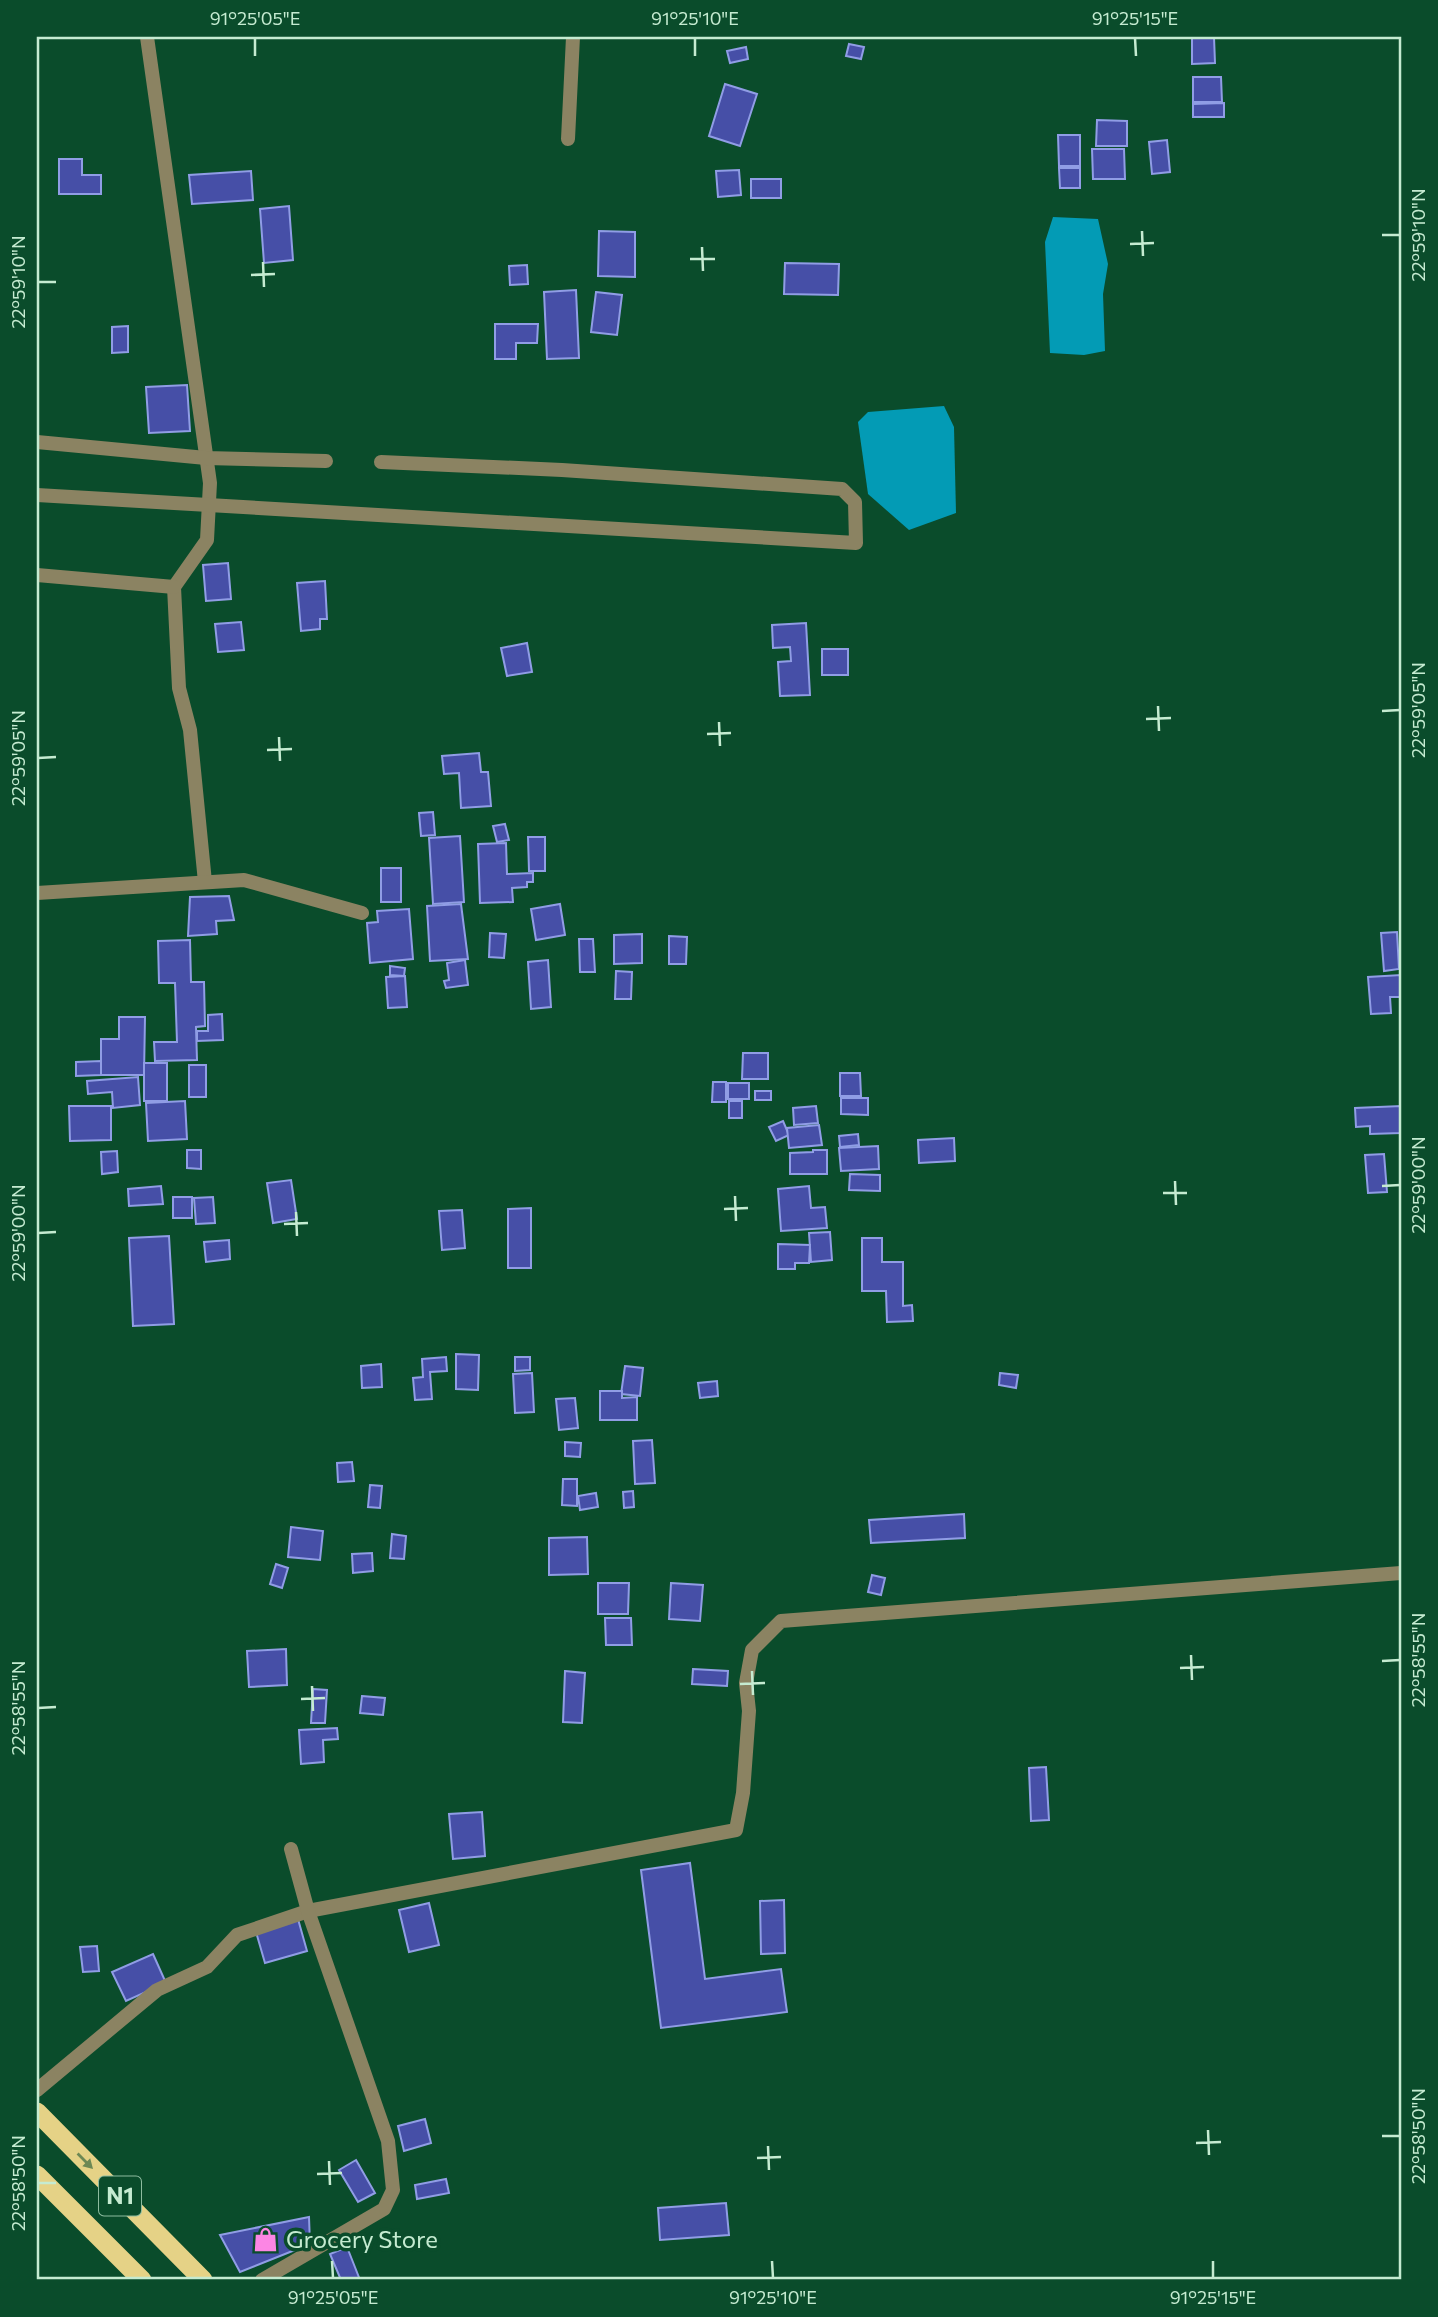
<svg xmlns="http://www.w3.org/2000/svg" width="1438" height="2317" font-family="Commissioner,sans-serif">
	<rect width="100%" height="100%" fill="#0a4c2b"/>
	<!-- water -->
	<g fill="#039bb5">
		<polygon points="1053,217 1098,219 1108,264 1103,294 1105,351 1084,355 1050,353 1045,242"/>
		<polygon points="944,406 954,427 956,513 909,530 868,494 858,422 868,412"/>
	</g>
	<!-- building -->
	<g fill="#464fa7" stroke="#909de5" stroke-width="2">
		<polygon points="1192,37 1214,37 1215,63 1192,64"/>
		<polygon points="849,44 864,47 861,59 846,56"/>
		<polygon points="746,47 748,59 730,63 727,51"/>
		<polygon points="1193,77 1221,77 1222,102 1193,102"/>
		<polygon points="725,84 757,94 740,146 709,136"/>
		<polygon points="1224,103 1224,117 1193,117 1193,104"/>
		<polygon points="1097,120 1127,121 1127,146 1096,146"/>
		<polygon points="1058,135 1080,135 1080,166 1059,166"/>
		<polygon points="1167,140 1170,172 1152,174 1149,142"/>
		<polygon points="1092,149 1124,149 1125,179 1093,179"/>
		<polygon points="59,159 82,159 82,175 101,175 101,194 59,194"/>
		<polygon points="1059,168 1080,168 1080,188 1060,188"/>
		<polygon points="739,170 741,195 718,197 716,171"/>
		<polygon points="251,171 253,200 192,204 189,175"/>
		<rect x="751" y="179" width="30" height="19"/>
		<polygon points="289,206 293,260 264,263 260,209"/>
		<polygon points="599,231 635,232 635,277 598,276"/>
		<polygon points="785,263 839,264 838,295 784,294"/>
		<polygon points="527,265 528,284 510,285 509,266"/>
		<polygon points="576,290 579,358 547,359 544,292"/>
		<polygon points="596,292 622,295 617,335 591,332"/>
		<polygon points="495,324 538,324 537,343 516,343 516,359 495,359"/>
		<polygon points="128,326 128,352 112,353 112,327"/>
		<polygon points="187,385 190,431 149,433 146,387"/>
		<polygon points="228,563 231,599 206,601 203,565"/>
		<polygon points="325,581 327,619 320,619 320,629 301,631 297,583"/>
		<polygon points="241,622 244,650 218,652 215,624"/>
		<polygon points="806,623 810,695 780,696 778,662 791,661 790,647 773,648 772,625"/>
		<polygon points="527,643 532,672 507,676 501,648"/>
		<rect x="822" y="649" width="26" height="26"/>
		<polygon points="479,753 481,772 488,772 491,806 461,808 459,773 444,774 442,756"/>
		<polygon points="433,812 435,835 421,836 419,813"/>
		<polygon points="505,824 509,840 497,842 493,826"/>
		<polygon points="460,836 464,902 433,904 429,838"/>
		<polygon points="528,837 545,837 545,871 529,871"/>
		<polygon points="506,843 507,874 533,873 533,882 527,882 527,887 512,888 513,902 480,903 478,844"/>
		<rect x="381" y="868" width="20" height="34"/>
		<polygon points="229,896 234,920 216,921 217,934 188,936 190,897"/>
		<polygon points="461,904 468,959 430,961 427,906"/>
		<polygon points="560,904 565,935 536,940 531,909"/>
		<polygon points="409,909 413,959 370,963 367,923 378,922 377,911"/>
		<polygon points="1397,932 1399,969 1384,971 1381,933"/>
		<polygon points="490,933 506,934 504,958 489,957"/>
		<polygon points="642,934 642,963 614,964 614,935"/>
		<polygon points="669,936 687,937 686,964 669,964"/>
		<polygon points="579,939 593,939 595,972 580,972"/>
		<polygon points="190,940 191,982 204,982 205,1026 196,1027 197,1060 155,1061 154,1042 177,1042 175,983 159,983 158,941"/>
		<polygon points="465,960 468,985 446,988 444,981 449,980 447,963"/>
		<polygon points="548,960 551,1007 531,1009 528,962"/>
		<polygon points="390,966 405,968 404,976 390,975"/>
		<polygon points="616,971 632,972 631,999 615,999"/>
		<polygon points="1401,975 1401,997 1390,997 1391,1013 1371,1014 1368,977"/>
		<polygon points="405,976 407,1007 388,1008 386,977"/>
		<polygon points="222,1014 223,1040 197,1041 197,1031 208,1031 208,1015"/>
		<polygon points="119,1017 145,1017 144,1075 101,1075 101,1039 119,1039"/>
		<polygon points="743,1053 768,1053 768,1079 742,1079"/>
		<polygon points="101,1061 101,1075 76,1076 76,1062"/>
		<rect x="144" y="1063" width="23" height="38"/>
		<rect x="189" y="1065" width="17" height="32"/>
		<polygon points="840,1073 860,1073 861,1096 840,1096"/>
		<polygon points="138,1077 140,1105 113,1108 112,1092 88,1094 87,1081"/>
		<polygon points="713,1082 726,1082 726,1102 712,1102"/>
		<rect x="728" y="1083" width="21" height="16"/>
		<rect x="755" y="1091" width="16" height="9"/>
		<polygon points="841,1098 868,1098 868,1115 841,1114"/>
		<polygon points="185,1101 187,1139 148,1141 146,1103"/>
		<rect x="729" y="1101" width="13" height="17"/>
		<polygon points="69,1106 111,1106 111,1140 70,1141"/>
		<polygon points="816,1106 818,1123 794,1125 793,1108"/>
		<polygon points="1401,1106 1401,1133 1370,1134 1370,1126 1356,1127 1355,1108"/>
		<polygon points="783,1121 789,1135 776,1141 769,1127"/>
		<polygon points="819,1125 822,1145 789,1148 787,1128"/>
		<polygon points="858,1134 859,1145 840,1147 839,1136"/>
		<polygon points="954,1138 955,1161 919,1163 918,1140"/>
		<polygon points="878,1146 879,1169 841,1171 839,1148"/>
		<polygon points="187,1150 201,1150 201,1169 187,1168"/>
		<polygon points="813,1150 827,1150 827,1174 790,1174 790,1153 813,1152"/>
		<polygon points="117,1151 118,1172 102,1174 101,1152"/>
		<polygon points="1384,1154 1387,1192 1368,1193 1365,1155"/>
		<polygon points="850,1174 880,1175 880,1191 849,1190"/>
		<polygon points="291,1180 297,1219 273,1223 267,1183"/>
		<polygon points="161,1186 163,1204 129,1206 128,1189"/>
		<polygon points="809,1186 811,1208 825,1207 827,1228 781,1231 778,1189"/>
		<rect x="173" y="1197" width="19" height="21"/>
		<polygon points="213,1197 215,1223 196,1224 194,1198"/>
		<polygon points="531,1208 531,1268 508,1268 508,1209"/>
		<polygon points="462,1210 465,1248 442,1250 439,1211"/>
		<polygon points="830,1232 832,1260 811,1262 809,1233"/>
		<polygon points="169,1236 174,1324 133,1326 129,1238"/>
		<polygon points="862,1238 882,1238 882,1262 903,1262 903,1306 912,1305 913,1321 887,1322 886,1291 862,1291"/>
		<polygon points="229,1240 230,1259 206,1262 204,1242"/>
		<polygon points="778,1244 810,1245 809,1263 795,1263 795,1269 778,1269"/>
		<polygon points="456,1354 479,1355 478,1390 456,1389"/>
		<polygon points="446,1357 447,1371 430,1372 432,1399 415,1400 413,1378 423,1377 422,1359"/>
		<polygon points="515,1357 530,1357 530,1370 515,1371"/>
		<polygon points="381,1364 382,1387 362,1388 361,1366"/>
		<polygon points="625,1366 643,1368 640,1396 621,1394"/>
		<polygon points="532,1373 534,1412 515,1413 513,1374"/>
		<polygon points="1000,1373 1018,1375 1016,1388 999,1385"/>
		<polygon points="717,1381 718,1396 700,1398 698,1383"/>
		<polygon points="600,1391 622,1391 622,1398 637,1397 637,1420 600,1420"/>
		<polygon points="575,1398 578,1428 559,1430 556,1399"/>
		<polygon points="652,1440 655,1483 635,1484 633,1441"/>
		<polygon points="565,1442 581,1443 580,1457 565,1456"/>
		<polygon points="352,1462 354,1481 338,1482 337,1463"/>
		<polygon points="563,1479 577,1479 577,1506 562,1505"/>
		<polygon points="370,1485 382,1486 380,1508 368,1507"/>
		<polygon points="633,1491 634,1507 624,1508 623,1492"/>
		<polygon points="596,1493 598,1507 580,1510 578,1496"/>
		<polygon points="964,1514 965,1538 871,1543 869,1520"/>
		<polygon points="291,1527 323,1531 320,1560 288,1557"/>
		<polygon points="392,1534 406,1536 404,1559 390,1558"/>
		<polygon points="587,1537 588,1574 549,1575 549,1538"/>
		<polygon points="372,1553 373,1571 353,1573 352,1554"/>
		<polygon points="276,1564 288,1568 282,1588 270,1584"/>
		<polygon points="872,1575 885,1578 881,1595 868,1592"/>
		<polygon points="598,1583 629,1583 628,1614 598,1614"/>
		<polygon points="671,1583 703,1585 700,1621 669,1619"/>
		<polygon points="605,1618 631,1618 632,1645 606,1645"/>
		<polygon points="286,1649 287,1685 249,1687 247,1651"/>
		<polygon points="693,1669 728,1671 727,1686 692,1684"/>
		<polygon points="565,1671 585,1673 582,1723 563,1722"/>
		<polygon points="313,1689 327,1690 325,1723 311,1723"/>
		<polygon points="362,1696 385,1698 383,1715 360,1713"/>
		<polygon points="337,1728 338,1739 323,1740 324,1762 301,1764 299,1730"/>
		<polygon points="1046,1767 1049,1820 1031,1821 1029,1768"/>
		<polygon points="482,1812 485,1856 453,1859 449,1814"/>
		<polygon points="690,1863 705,1979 781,1969 787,2012 661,2028 641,1870"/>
		<polygon points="784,1900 785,1953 761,1954 760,1901"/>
		<polygon points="429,1903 439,1945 409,1952 399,1910"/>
		<polygon points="298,1919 307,1951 265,1963 256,1932"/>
		<polygon points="97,1946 99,1971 83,1972 80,1947"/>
		<polygon points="153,1954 166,1983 126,2001 112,1972"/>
		<polygon points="425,2119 431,2143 404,2151 398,2126"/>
		<polygon points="356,2160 375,2193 358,2202 339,2170"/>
		<polygon points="446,2179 449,2193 417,2199 415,2185"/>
		<polygon points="726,2203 729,2235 660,2240 658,2208"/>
		<polygon points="309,2217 310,2244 240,2272 220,2235"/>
		<polygon points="347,2247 360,2280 341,2280 330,2254"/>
	</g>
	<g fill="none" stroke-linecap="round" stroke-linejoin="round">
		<!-- minor -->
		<g stroke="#8b8362" stroke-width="14">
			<polyline points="147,37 210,483 207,540 174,587 179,688 190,730 205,882"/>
			<polyline points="568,139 573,37"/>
			<polyline points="37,442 206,458 326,461"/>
			<polyline points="37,495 856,543 855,502 842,489 562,470 381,462"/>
			<polyline points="37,575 174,587"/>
			<polyline points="37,893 244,880 362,913"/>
			<polyline points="37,2090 157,1990 207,1967 237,1935 308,1911 736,1830 743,1793 749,1711 746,1683 752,1650 781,1621 1401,1573"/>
			<polyline points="262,2280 384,2209 393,2190 388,2141 308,1911 291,1849"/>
		</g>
		<!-- trunk -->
		<g stroke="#e5d286" stroke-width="19">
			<polyline points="37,2112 203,2280"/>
			<polyline points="37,2175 142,2280"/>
		</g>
	</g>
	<!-- one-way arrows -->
	<defs><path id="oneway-solid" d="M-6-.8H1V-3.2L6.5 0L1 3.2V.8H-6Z" transform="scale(1.75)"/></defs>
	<use fill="#6d8854" href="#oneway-solid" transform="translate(85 2161) rotate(45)"/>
	<!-- ticks -->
	<path fill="none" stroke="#c5ebd1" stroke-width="2.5" d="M255 38V56M695 38V56M1135 38 1136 56M1142 231 1143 256M1382 235H1400M1130 244 1154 243M702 247 703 271M690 259H715M263 262 264 287M251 275 275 274M38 282H56M1158 706 1159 731M1382 711 1400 710M1146 719 1171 718M719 722 720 746M707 734 731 733M279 737 280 761M267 750 292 749M38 758 56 757M1175 1181 1176 1205M1382 1186 1400 1185M1163 1193H1187M735 1196 736 1221M724 1209 748 1208M296 1212 297 1236M284 1224 308 1223M38 1233 56 1232M1191 1655 1192 1680M1382 1661 1400 1660M1180 1668 1204 1667M752 1671 753 1695M740 1684 765 1683M312 1686 313 1711M301 1699 325 1698M38 1708 56 1707M1208 2130 1209 2155M1382 2136H1400M1196 2143 1221 2142M768 2146 769 2170M757 2158 781 2157M329 2161 330 2185M317 2174 342 2173M38 2183H56M332 2261 333 2278M772 2261 773 2278M1213 2261V2278"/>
	<!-- icons -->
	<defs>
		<symbol id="shop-bare" viewBox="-9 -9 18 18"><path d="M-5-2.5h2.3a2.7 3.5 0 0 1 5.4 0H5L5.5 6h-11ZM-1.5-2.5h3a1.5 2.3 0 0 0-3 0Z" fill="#fc86e4" stroke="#0a4c2b" stroke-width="2.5" paint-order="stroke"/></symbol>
	</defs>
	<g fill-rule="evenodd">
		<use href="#shop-bare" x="248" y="2222" width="35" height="35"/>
	</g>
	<g text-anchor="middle" stroke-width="7" stroke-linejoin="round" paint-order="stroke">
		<!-- shield labels -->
		<rect fill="#0a4c2b" stroke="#8dbb9f" stroke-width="2" x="99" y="2176.5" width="42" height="39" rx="5"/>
		<g font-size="23" font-weight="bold" fill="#c5ebd1">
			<text x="120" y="2204">N1</text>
		</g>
		<!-- poi labels -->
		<g font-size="24" fill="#c5ebd1" stroke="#0a4c2b" text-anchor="start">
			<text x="286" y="2248">Grocery Store</text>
		</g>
	</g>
	<!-- border -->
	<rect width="1438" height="2317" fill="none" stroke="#0a4c2b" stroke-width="77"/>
	<rect x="38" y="38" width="1362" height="2240" fill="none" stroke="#c5ebd1" stroke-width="2.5"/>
	<g font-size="18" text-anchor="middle" fill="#c5ebd1">
		<text x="255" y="25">91°25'05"E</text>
		<text x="695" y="25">91°25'10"E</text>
		<text x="1135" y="25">91°25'15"E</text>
		<text transform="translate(1419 235) rotate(-90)" y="6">22°59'10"N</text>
		<text transform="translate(19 282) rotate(-90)" y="6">22°59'10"N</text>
		<text transform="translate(1419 710) rotate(-90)" y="6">22°59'05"N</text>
		<text transform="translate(19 758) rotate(-90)" y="6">22°59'05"N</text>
		<text transform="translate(1419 1185) rotate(-90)" y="6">22°59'00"N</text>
		<text transform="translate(19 1233) rotate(-90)" y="6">22°59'00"N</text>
		<text transform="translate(1419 1660) rotate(-90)" y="6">22°58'55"N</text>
		<text transform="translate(19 1708) rotate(-90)" y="6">22°58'55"N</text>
		<text transform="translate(1419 2136) rotate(-90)" y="6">22°58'50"N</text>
		<text transform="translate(19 2183) rotate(-90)" y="6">22°58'50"N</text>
		<text x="333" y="2304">91°25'05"E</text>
		<text x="773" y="2304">91°25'10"E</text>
		<text x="1213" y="2304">91°25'15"E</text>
	</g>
</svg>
